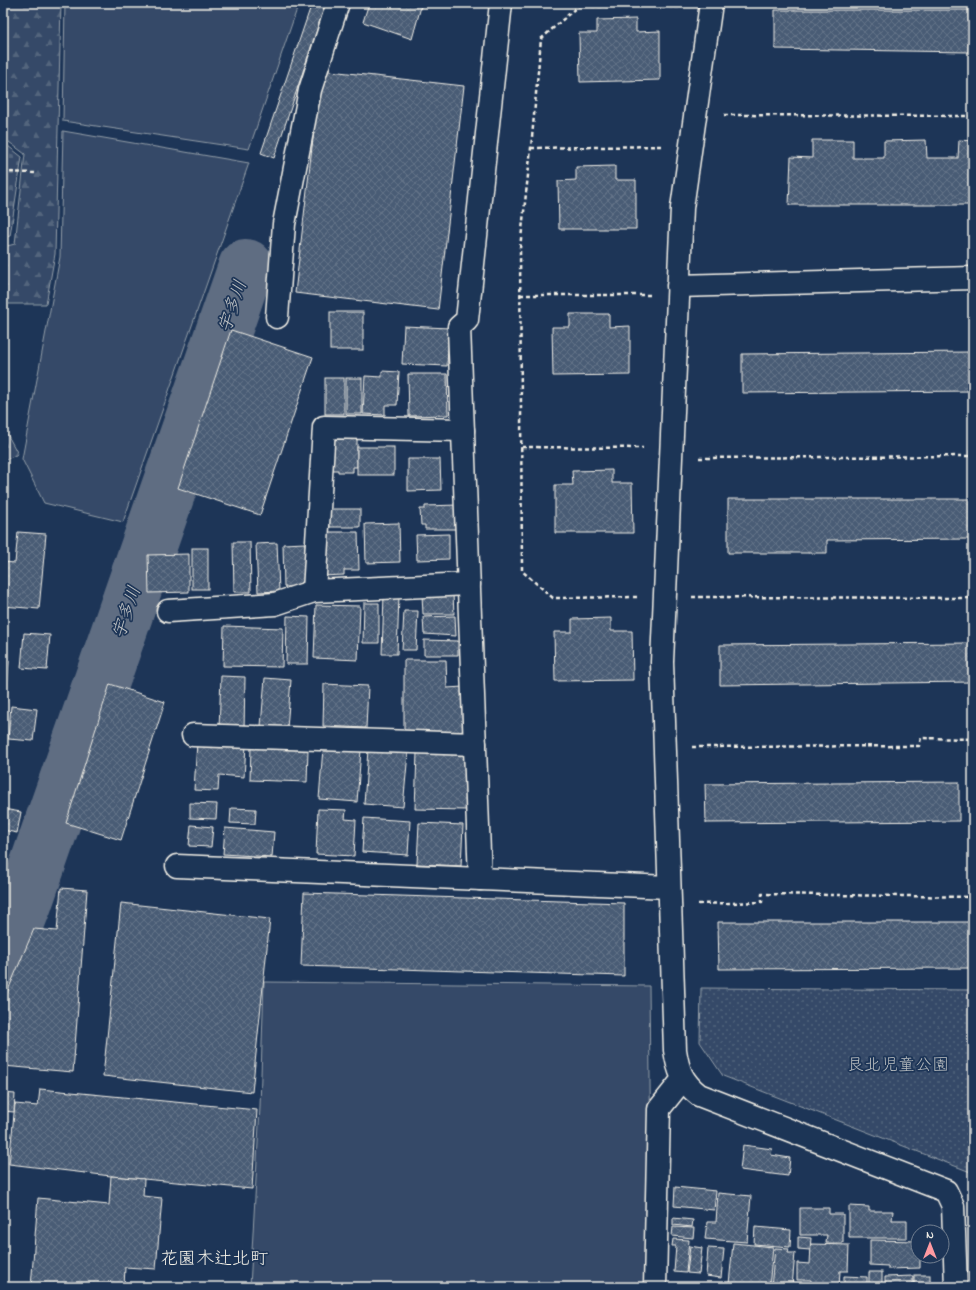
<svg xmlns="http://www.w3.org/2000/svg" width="976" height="1290" font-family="'Indie Flower','Klee One',sans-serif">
	<defs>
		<pattern id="forest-firs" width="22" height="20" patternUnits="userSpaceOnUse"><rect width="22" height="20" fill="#354a67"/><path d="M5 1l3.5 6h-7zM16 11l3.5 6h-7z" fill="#53657d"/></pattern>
		<pattern id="cemetery-stones" width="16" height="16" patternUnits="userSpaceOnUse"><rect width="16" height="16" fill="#354a67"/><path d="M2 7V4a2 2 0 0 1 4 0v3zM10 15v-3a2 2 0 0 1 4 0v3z" fill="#53657d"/></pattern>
		<pattern id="park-dots" width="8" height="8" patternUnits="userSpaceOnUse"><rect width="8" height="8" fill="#354a67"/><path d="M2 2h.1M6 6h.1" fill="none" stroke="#53657d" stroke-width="1.8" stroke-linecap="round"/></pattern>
		<pattern id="building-cross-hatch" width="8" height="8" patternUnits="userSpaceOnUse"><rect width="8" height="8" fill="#485b74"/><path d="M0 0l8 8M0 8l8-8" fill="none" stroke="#637388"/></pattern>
	</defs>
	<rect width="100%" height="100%" fill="#1d3557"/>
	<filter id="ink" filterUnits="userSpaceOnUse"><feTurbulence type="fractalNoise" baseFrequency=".025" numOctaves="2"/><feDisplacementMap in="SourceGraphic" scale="8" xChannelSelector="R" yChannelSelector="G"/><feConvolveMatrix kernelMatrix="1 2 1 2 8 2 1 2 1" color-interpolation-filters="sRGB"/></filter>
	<g filter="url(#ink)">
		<!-- forest -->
		<g fill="url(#forest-firs)" stroke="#949ea8">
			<polygon points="4,3 61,3 55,254 46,304 3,304 3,247 15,244 25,154 5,139 3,139"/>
			<polygon points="3,432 6,432 18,454 3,461"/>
		</g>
		<!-- cemetery -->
		<polygon fill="url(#cemetery-stones)" stroke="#949ea8" points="8,146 22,157 10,236 3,238 3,152"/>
		<!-- park -->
		<polygon fill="url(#park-dots)" stroke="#949ea8" points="701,988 973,990 973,1173 723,1076 700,1042"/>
		<!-- pitch -->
		<g fill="#354a67" stroke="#949ea8">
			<polygon points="65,3 299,3 249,149 63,121"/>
			<polygon points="63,131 249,163 123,522 44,503 22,459 60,257"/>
			<polygon points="264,982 649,986 652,1270 651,1287 250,1287 260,1107"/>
		</g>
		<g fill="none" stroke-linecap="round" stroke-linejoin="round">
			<!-- river -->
			<polyline stroke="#5e6d82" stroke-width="56" points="3,957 24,904 246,267"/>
		</g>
		<!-- building -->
		<g fill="url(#building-cross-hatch)" stroke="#f4f1e8">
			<polygon points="312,3 326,3 274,158 261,153"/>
			<polygon points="369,3 422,3 412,39 363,22"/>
			<polygon points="775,10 969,10 969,52 775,49"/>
			<polygon points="636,19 636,32 660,31 660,80 580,82 579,33 597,33 597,20"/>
			<polygon points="321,70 464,86 438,310 295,293"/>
			<polygon points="812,140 853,140 853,158 884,158 884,141 926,140 927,158 958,158 959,140 973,141 973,205 789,205 791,157 812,158"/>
			<polygon points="615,166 615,180 636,180 636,229 559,229 558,181 576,180 576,167"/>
			<rect x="330" y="312" width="33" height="38"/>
			<polygon points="570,314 609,314 609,327 630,326 630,375 553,376 552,327 570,327"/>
			<polygon points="404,326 449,328 447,366 402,364"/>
			<polygon points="231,330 313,357 260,515 178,488"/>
			<polygon points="973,352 973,391 742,393 742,354"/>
			<polygon points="382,371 399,372 397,405 385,405 385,415 363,414 365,376 382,377"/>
			<polygon points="408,374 447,374 448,415 409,416"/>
			<rect x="325" y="378" width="19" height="36"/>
			<rect x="346" y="378" width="16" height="36"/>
			<polygon points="329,433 357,433 357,467 353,467 353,472 338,472 338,470 329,470"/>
			<rect x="357" y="447" width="37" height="28"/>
			<polygon points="408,459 440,459 441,490 408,491"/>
			<polygon points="612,470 612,483 632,483 633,533 555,533 555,485 573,485 572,471"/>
			<polygon points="728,499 973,499 973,539 827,540 827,553 728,553"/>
			<polygon points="458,505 458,529 425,529 425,525 421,525 420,509 425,509 425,506"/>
			<rect x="325" y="509" width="35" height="18"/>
			<polygon points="399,523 400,562 366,563 365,524"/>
			<polygon points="18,532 46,534 39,609 3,606 3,562 15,563"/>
			<polygon points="321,532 358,532 359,570 344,570 344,575 321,576"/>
			<polygon points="449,534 449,559 417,560 416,535"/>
			<polygon points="233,542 250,542 251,592 234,592"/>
			<polygon points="277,543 279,591 258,592 256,544"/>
			<polygon points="305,543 306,587 284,587 283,544"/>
			<rect x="192" y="548" width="16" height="41"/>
			<polygon points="189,554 189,592 149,593 148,555"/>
			<polygon points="384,595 399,595 397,654 382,654"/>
			<polygon points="422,595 453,595 454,614 423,614"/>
			<polygon points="364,603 379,603 379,643 363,643"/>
			<polygon points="316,605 360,606 358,660 314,658"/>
			<polygon points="404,611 418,611 416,650 402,650"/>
			<polygon points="287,616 309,617 308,664 286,664"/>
			<polygon points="455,616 456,636 424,634 423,617"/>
			<polygon points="611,618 611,631 632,631 633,680 555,681 554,632 572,632 572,619"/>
			<polygon points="224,626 283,628 282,667 223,666"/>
			<polygon points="24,633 50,635 47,670 21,668"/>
			<polygon points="424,640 458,641 458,655 424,655"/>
			<polygon points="973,643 973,682 720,685 720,645"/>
			<polygon points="3,660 9,661 6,703 3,703"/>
			<polygon points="404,660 446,660 447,688 463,687 463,734 404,733"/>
			<polygon points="221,676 245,677 244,730 219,729"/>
			<polygon points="265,678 291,680 287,728 261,726"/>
			<polygon points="110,684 165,702 121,840 66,823"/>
			<polygon points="324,684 368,686 366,728 323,726"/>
			<polygon points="11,706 37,709 33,741 8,739"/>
			<polygon points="197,742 246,745 244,777 219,775 218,791 194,790"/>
			<polygon points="251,748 308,750 307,782 250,780"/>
			<polygon points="323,748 361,750 357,802 319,799"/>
			<polygon points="368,750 408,753 403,807 364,804"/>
			<polygon points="417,753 468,755 467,810 415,809"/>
			<polygon points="959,782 959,821 706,823 705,784"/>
			<polygon points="190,803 217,804 216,819 190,818"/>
			<polygon points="231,808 256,809 255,824 230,823"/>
			<polygon points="3,809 21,812 17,833 3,830"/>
			<polygon points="318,809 346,810 345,819 356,820 354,856 316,854"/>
			<polygon points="364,818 410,821 408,855 362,852"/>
			<polygon points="419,823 463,825 461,866 417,864"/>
			<polygon points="191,825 213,827 211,847 189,846"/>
			<polygon points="225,828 274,832 272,857 223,854"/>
			<polygon points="61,888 87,890 73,1072 3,1066 3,1002 34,929 57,931"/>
			<polygon points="304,893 624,903 624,976 301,966"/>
			<polygon points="121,903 270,919 252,1092 103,1076"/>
			<polygon points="718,922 973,922 973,968 719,969"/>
			<polygon points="40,1089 257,1110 252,1189 111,1176 9,1164 15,1104 38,1106"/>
			<polygon points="3,1093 15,1094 14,1112 3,1111"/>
			<polygon points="743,1145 772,1149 771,1155 790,1158 788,1176 740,1170"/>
			<polygon points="111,1176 144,1179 143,1196 162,1198 156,1269 125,1267 124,1287 31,1287 38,1198 109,1205"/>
			<polygon points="675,1187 716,1191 714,1210 674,1206"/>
			<polygon points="718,1193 751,1196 747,1242 705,1239 707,1222 716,1222"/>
			<polygon points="849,1206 869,1207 869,1211 893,1211 892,1220 907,1220 907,1238 849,1238"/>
			<polygon points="800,1208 829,1208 829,1214 843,1214 843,1243 826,1243 827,1235 800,1235"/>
			<polygon points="673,1218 693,1220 692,1227 673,1225"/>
			<polygon points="673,1227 694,1228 693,1238 672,1236"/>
			<polygon points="755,1227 791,1230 790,1247 754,1244"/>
			<polygon points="798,1237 811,1238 810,1250 798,1249"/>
			<polygon points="673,1239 689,1240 686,1273 674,1272 676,1246 672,1246"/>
			<polygon points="870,1240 918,1241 918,1256 920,1256 920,1268 888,1269 888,1266 870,1265"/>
			<polygon points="733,1243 773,1247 769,1287 729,1284"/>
			<polygon points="811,1244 849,1245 848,1271 840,1271 839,1287 821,1287 821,1284 811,1284 811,1280 797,1280 797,1263 810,1264"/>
			<polygon points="690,1246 702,1248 699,1274 687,1273"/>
			<polygon points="708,1248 724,1249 721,1278 706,1276"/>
			<polygon points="775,1248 789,1249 788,1253 795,1253 792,1287 771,1287"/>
			<rect x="869" y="1272" width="13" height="15"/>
			<rect x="914" y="1275" width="16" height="12"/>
			<polygon points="844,1276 867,1277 867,1287 844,1287"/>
			<polygon points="913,1276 913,1287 885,1287 885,1277"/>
		</g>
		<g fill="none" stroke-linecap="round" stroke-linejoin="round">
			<defs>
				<g id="minor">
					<path d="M711 3 682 208 662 662 675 1050C678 1070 682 1082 699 1095L946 1191 953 1206 956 1287"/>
					<polyline points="678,286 973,278"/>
					<polyline points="277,317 284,224 310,90 338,3"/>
					<polyline points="314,591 324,427 463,430"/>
					<polyline points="168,611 275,604 314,591 469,584"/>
					<polyline points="193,735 475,744"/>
					<polyline points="177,866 669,887"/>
					<polyline points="480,879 459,327 467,320 501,3"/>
					<polyline points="655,1287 659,1109 683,1079"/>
				</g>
			</defs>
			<!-- minor casing -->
			<use href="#minor" stroke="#f4f1e8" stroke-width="25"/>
			<!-- path -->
			<g stroke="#f4f1e8" stroke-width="2.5" stroke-dasharray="4 3" stroke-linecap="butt">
				<polyline points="724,115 973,116"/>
				<polyline points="531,148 663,146"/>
				<polyline points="3,172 35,173"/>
				<polyline points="520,295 650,295"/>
				<polyline points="522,447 643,448"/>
				<polyline points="699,458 970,456 971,446 973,446"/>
				<polyline points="637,597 553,598 522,571 520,248 531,148 541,39 578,6 684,7"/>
				<polyline points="692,597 973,598"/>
				<polyline points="692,747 919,746 921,738 973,739"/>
				<polyline points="698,904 762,902 762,894 973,897"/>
			</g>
			<!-- minor -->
			<use href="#minor" stroke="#1d3557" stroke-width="22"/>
		</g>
	</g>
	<g text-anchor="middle" stroke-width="3.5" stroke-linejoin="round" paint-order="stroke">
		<!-- park labels -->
		<g font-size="17" fill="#bbbfc1" stroke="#1d3557">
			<text x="898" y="1070">艮北児童公園</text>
		</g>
		<!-- water labels -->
		<g font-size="18" font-style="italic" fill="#c0c3c4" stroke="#1d3557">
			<text transform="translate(232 306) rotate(-71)" y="6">宇多川</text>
			<text transform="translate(126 612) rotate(-71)" y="6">宇多川</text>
		</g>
		<!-- neighbourhood labels -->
		<g font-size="18" fill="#f4f1e8" stroke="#1d3557">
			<text x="214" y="1264">花園木辻北町</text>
		</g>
	</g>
	<!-- margin -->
	<rect width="976" height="1290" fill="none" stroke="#1d3557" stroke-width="16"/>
	<rect x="8" y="8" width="960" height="1274" fill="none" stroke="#f4f1e8" stroke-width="1.5" filter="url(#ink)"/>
	<!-- north arrow -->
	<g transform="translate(930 1244)"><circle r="19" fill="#1d3557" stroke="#738091"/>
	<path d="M0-3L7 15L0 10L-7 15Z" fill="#ff9aa2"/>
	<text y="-6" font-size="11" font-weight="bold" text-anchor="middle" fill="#f4f1e8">N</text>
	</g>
</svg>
